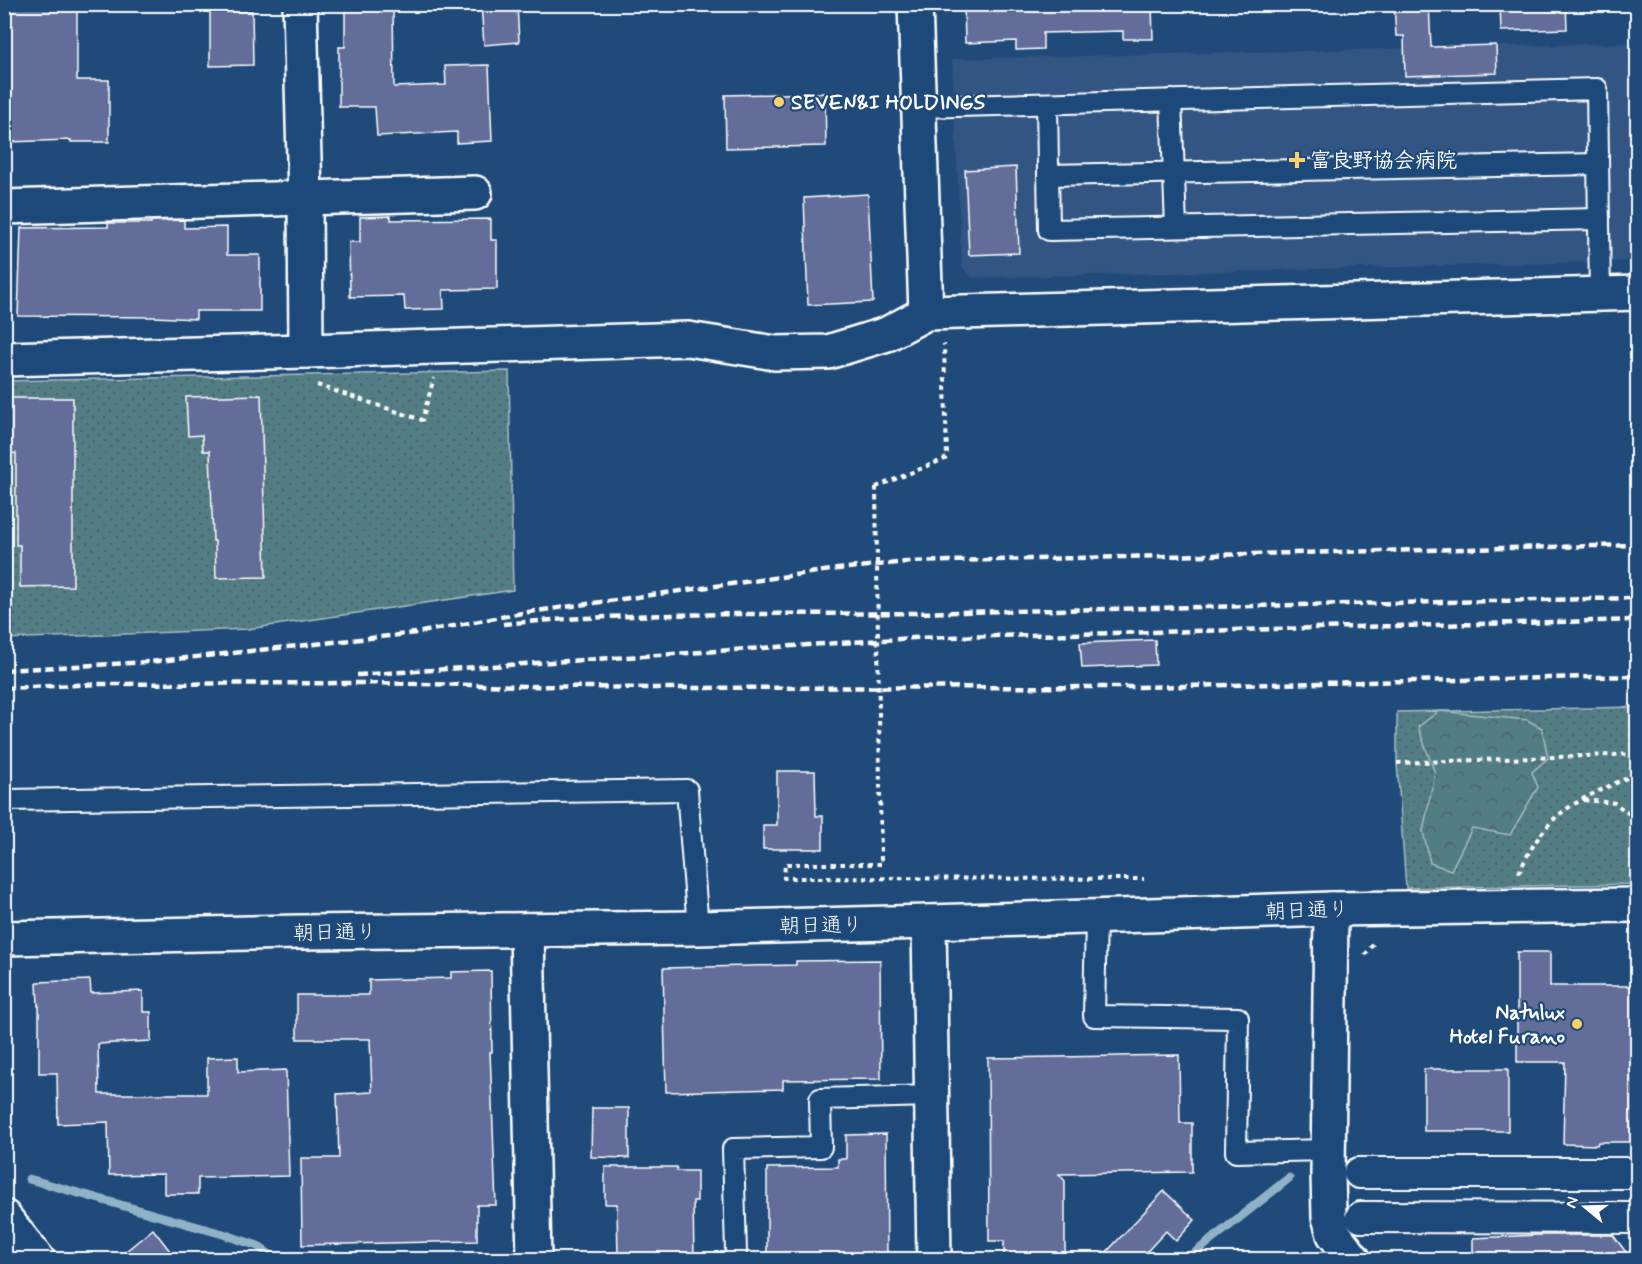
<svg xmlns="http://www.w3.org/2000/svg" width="1642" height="1264" font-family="Mynerve,'Klee One',sans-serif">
	<defs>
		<pattern id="grass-dots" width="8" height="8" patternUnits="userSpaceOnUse" patternTransform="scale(1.5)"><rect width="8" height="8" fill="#527d85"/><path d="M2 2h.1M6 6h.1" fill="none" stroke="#4f6468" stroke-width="1.8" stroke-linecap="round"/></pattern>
		<pattern id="forest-crowns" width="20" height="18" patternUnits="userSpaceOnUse" patternTransform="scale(1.5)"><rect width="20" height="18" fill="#527d85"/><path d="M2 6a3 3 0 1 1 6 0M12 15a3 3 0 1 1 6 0" fill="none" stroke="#4f6468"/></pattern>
	</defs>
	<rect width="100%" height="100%" fill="#1f4a7a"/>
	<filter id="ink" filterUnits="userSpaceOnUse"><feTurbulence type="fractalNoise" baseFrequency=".0167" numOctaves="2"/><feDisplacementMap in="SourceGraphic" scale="12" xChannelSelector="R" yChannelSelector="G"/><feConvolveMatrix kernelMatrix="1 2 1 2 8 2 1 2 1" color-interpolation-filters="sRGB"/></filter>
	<g filter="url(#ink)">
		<!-- built -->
		<polygon fill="#335583" points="1637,43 1637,261 972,278 962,267 952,59"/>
		<!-- grass -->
		<g fill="url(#grass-dots)" stroke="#a8bec2" stroke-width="1.5">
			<polygon points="509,371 513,590 248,629 5,639 4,381"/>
			<polygon points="1637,707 1637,884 1406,888 1397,763 1397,712"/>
		</g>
		<!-- forest -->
		<polygon fill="url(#forest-crowns)" stroke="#a8bec2" stroke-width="1.5" points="1439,711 1527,720 1542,728 1548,758 1532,772 1538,787 1510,835 1472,828 1451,870 1430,863 1423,831 1435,773 1418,727"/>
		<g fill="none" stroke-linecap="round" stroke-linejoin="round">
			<!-- stream -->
			<g stroke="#90b2c6" stroke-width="9">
				<polyline points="29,1179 223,1234 258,1246 277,1260"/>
				<polyline points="1186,1260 1289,1178"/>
			</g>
		</g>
		<!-- building -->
		<g fill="#626e99" stroke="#fff" stroke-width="1.5">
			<polygon points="16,4 77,4 77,80 109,80 109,142 71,142 71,140 7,142 4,8 16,8"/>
			<polygon points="345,4 393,4 394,87 446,85 445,66 489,65 492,141 457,143 457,132 377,136 375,107 339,107 339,47 345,47"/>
			<polygon points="481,4 517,4 519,42 484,45"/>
			<polygon points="964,4 1152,4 1153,39 1123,39 1123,31 1043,33 1043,49 1016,50 1016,41 965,43"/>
			<polygon points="1394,4 1429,4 1431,47 1496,45 1497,73 1405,76 1404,36 1396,36"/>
			<polygon points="1500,4 1566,4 1567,29 1501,31"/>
			<polygon points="252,11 253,65 210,66 210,12"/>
			<polygon points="825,93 826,146 726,148 725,95"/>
			<polygon points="1016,167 1019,253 969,255 965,170"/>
			<polygon points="868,194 873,302 808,305 804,198"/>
			<polygon points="391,216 391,220 491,219 491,240 497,240 497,289 443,290 444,309 405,310 404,296 350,297 349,242 360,242 360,217"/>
			<polygon points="184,220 184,228 227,227 227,255 260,255 260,311 196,311 196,319 154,317 18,316 21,228 108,227 108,223 151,223 151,221"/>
			<polygon points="261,395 266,577 216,578 215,541 213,541 210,451 203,451 202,435 188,436 186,397"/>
			<polygon points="4,398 73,398 73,586 20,587 20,545 16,545 16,453 9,454 9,443 4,443"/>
			<polygon points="1155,640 1156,665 1082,668 1080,643"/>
			<polygon points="777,771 815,771 816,816 823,816 823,849 763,849 763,825 777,825"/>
			<polygon points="1517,952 1550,952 1550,986 1638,986 1638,1062 1636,1062 1635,1142 1598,1142 1597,1145 1563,1144 1565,1062 1517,1062"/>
			<polygon points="880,960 881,1079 783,1080 783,1089 666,1092 663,968 796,965 796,961"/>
			<polygon points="491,971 492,1052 490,1052 496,1205 477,1205 477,1241 302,1245 301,1158 339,1158 337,1094 372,1092 370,1039 297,1039 297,995 369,995 369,980 451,978 451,972"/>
			<polygon points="90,980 91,993 143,991 143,1012 151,1012 151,1041 98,1044 99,1094 207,1094 207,1058 238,1057 238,1072 286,1070 289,1176 198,1178 198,1194 164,1194 164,1174 109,1175 108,1122 58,1124 57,1073 39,1073 39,1006 38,1006 37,982"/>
			<polygon points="1179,1055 1180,1123 1192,1123 1192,1172 1059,1174 1065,1181 1065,1260 1004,1260 1004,1241 989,1241 988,1058"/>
			<rect x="1424" y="1069" width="84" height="62"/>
			<polygon points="592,1108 629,1108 629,1158 591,1157"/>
			<polygon points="886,1134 887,1260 767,1260 767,1168 838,1167 838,1159 846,1159 846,1135"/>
			<polygon points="605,1167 677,1167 677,1171 697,1171 697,1201 693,1201 694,1260 618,1260 617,1204 605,1204"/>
			<polygon points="1164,1191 1195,1220 1176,1241 1166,1231 1139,1260 1099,1260"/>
			<polygon points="153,1229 177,1260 115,1260"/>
			<polygon points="1539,1235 1613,1235 1632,1260 1473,1260 1473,1238"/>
		</g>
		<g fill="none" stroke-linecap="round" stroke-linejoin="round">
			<defs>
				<g id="service">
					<polyline points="1171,100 1176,227"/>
					<polyline points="1047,104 1049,230 1599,219"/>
					<polyline points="919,107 1597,89 1600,294"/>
					<polyline points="1048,175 1598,164"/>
					<polyline points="4,800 687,790 698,928"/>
					<polyline points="1096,916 1094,1016 1238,1018 1236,1152 1328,1150"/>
					<polyline points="736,1252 733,1149 821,1147 820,1099 932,1096"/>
				</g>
				<g id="pedestrian">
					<polyline points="1359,1173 1638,1173"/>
					<polyline points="1361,1217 1638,1218"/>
				</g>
				<g id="minor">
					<polyline points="300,4 305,198 306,351 688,339 775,353 828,352 887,334 926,313 1638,293"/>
					<polyline points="915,4 926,313"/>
					<polyline points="4,207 475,193"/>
					<polyline points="4,359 306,351"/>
					<polyline points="1331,909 1328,1173 1329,1217 1334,1234"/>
					<polyline points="527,930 534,1260"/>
					<polyline points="4,1217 38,1260"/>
				</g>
				<g id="tertiary">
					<polyline points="929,922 934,1260"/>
					<polyline points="4,938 301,932 698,928 929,922 1331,909 1638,905"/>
					<polyline points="1334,1234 1354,1260"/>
				</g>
			</defs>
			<!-- service casing -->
			<use href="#service" stroke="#fff" stroke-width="24"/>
			<!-- pedestrian casing -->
			<use href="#pedestrian" stroke="#fff" stroke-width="34"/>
			<!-- minor casing -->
			<use href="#minor" stroke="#fff" stroke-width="38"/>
			<!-- tertiary casing -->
			<use href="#tertiary" stroke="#fff" stroke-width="38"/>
			<!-- path -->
			<g stroke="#fff" stroke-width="4" stroke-dasharray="4.5 4.5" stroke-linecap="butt">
				<polyline points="317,385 422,420 434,378"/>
				<polyline points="876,487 947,458 944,344"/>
				<polyline points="1397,763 1638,754"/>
				<polyline points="1584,800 1615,803 1633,817 1638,819"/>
				<polyline points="881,864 785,864 784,878 1144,879"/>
				<path d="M1519 873C1527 854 1538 836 1552 821 1572 801 1606 788 1631 776L1638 775"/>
				<polyline points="1365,955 1375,942"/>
			</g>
			<!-- service -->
			<use href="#service" stroke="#1f4a7a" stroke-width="20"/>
			<!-- pedestrian -->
			<use href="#pedestrian" stroke="#1f4a7a" stroke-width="30"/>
			<!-- minor -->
			<use href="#minor" stroke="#1f4a7a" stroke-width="33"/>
			<!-- tertiary -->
			<use href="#tertiary" stroke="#1f4a7a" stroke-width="33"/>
			<!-- rail -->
			<g stroke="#fff" stroke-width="4.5" stroke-dasharray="9 4.5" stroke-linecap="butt">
				<path d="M503 624C639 611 777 615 913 613 1155 608 1396 603 1638 598"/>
				<polyline points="4,670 150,662 416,633 522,613 838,569 907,562 1638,545"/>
				<polyline points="357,675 913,638 1638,620"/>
				<polyline points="4,688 101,684 361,683 646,688 1139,687 1638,676"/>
			</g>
			<!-- path-bridge -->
			<polyline stroke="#fff" stroke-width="4" stroke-dasharray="4.5 4.5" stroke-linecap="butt" points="876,487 881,864"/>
		</g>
	</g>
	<!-- markers -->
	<g fill="#ffd166" stroke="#1f4a7a" stroke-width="2">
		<circle cx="779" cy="102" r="6"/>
		<path d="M1294 151h6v6h6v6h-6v6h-6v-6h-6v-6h6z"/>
		<circle cx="1577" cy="1024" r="6"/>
	</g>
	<g text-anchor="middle" stroke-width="4.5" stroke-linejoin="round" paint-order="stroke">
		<!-- poi labels -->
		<g font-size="21" font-weight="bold" fill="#fff" stroke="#1f4a7a" text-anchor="start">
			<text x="791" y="109">SEVEN&amp;I HOLDINGS</text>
			<text x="1310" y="167">富良野協会病院</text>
			<text x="1565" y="1019" text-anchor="end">Natulux<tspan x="1565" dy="24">Hotel Furano</tspan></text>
		</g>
		<!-- street labels -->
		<g font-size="21" fill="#fff" stroke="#1f4a7a">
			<text transform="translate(1307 910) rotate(-2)" y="7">朝日通り</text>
			<text transform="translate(821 925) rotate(-1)" y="7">朝日通り</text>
			<text transform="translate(335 932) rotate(-1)" y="7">朝日通り</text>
		</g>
	</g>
	<!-- margin -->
	<rect width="1642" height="1264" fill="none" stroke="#1f4a7a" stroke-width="24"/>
	<rect x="12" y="12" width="1618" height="1240" fill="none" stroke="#fff" stroke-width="2" filter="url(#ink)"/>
	<!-- north arrow -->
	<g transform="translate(1585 1207) rotate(289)" stroke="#1f4a7a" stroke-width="4.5" paint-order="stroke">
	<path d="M0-4.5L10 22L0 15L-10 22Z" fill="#ffffff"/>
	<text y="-9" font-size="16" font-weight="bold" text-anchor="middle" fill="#ffffff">N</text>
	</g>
</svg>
